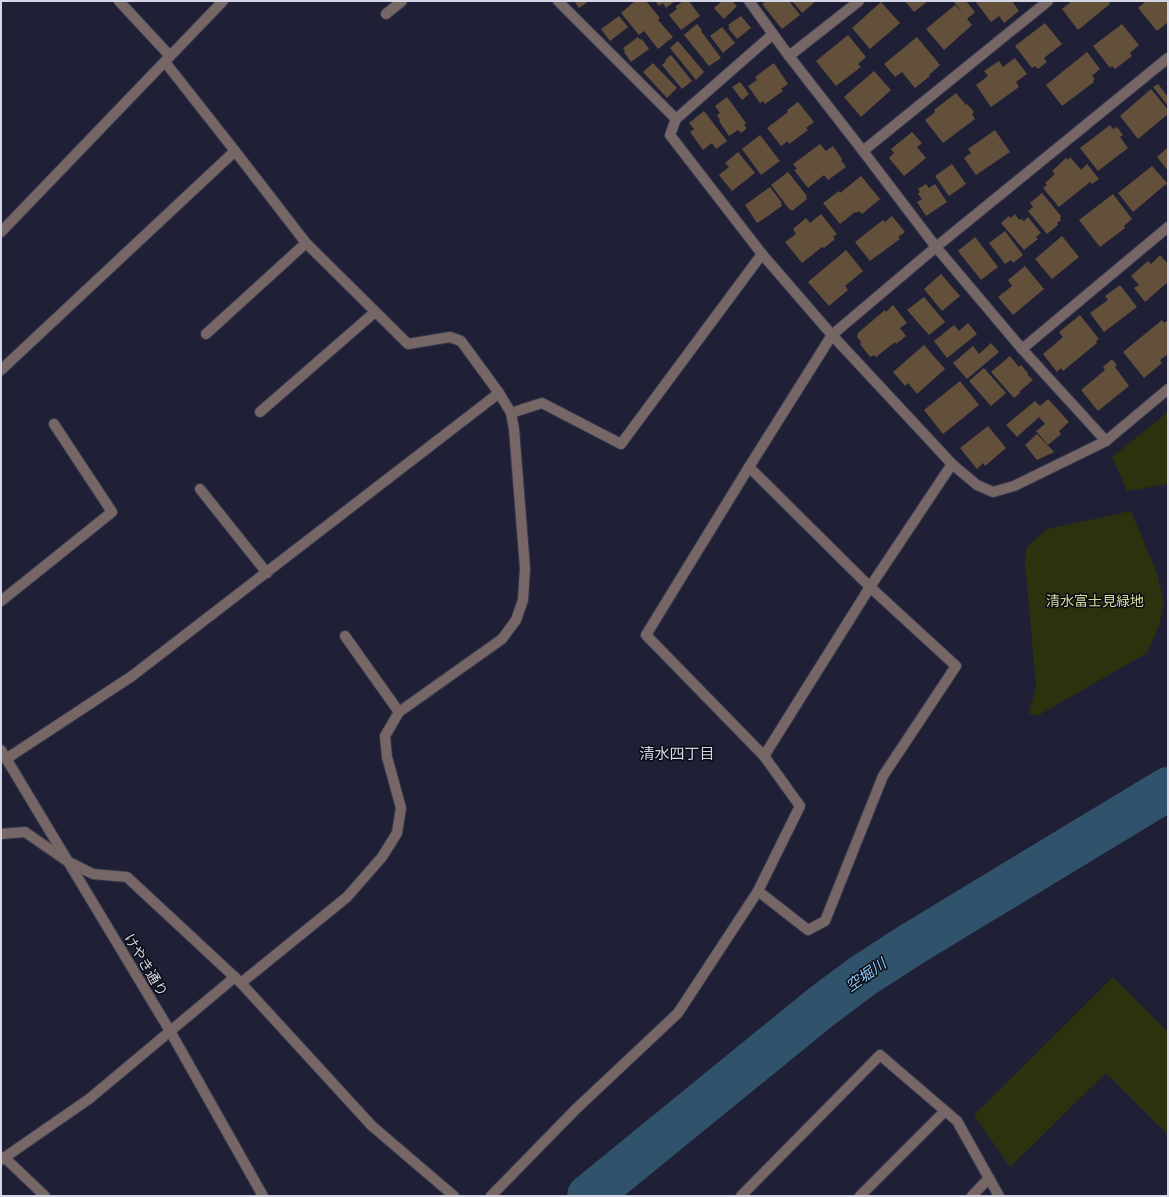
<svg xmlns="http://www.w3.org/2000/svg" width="1169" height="1197" font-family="Karla,'Noto Sans JP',sans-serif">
	<rect width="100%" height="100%" fill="#1f1f36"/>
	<!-- green -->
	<g fill="#2d320e">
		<polygon points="1168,412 1168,484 1127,491 1112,457"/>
		<polygon points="1131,511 1157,573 1164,603 1159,626 1147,653 1037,716 1029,713 1036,686 1025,562 1027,547 1047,529"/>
		<polygon points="1113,977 1168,1032 1168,1135 1106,1073 1010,1167 974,1115"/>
	</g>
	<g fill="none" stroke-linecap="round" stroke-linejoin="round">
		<!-- river -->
		<polyline stroke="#30536b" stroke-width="44" points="589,1196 821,1007 864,975 912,944 1168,789"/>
	</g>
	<!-- building -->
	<g fill="#62503a">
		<polygon points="574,1 589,1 579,8"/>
		<polygon points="635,1 646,1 660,18 658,20 673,37 658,49 644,31 639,35 621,13"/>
		<polygon points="655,1 675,1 666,8 663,3 659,6"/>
		<polygon points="683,1 689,1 700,16 681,30 669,15 677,9 675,7"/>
		<polygon points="722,1 732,1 737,6 724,19 714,8"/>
		<polygon points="766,1 789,1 800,15 782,29 762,4"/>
		<polygon points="792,1 816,1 802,13"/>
		<polygon points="905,1 928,1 914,12"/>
		<polygon points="953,1 966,1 975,12 967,19 972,25 944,50 926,29 955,5 963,13"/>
		<polygon points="975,1 1012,1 1019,11 1004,23 999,16 991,22"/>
		<polygon points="1072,1 1108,1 1110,4 1078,30 1062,9"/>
		<polygon points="1146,1 1168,1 1168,22 1157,31 1138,8"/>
		<polygon points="881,2 900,23 870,49 852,28"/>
		<polygon points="619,16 628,27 610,41 601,29"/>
		<polygon points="741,16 751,28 737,39 728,28 730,27 728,25"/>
		<polygon points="1045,23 1062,44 1044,58 1047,62 1038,69 1035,66 1032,68 1015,46"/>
		<polygon points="697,24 702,30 701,31 721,58 709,66 684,35"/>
		<polygon points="1122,24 1139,45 1130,53 1132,56 1115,69 1112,66 1110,68 1093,46"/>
		<polygon points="722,27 735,43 723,53 710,36"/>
		<polygon points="848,35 866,57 858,64 861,67 836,86 816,61"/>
		<polygon points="638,37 640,40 642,39 649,49 631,62 624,52 625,51 623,48"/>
		<polygon points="917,37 940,65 929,75 930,76 915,88 902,72 895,77 884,64"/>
		<polygon points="678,41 704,72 696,80 670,48"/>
		<polygon points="1087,52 1100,69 1092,76 1095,79 1093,80 1094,82 1062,106 1046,85"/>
		<polygon points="671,55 692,81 682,89 662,65 666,61 665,60"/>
		<polygon points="1015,58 1027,74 1016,82 1019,87 991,107 976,85 988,76 984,71 999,61 1003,67"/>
		<polygon points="653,63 677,88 667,98 643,72"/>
		<polygon points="774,63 788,84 781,89 783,91 765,104 763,101 760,103 748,86 757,80 755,77"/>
		<polygon points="874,71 891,90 861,117 844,97"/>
		<polygon points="740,82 749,94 742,100 732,87"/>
		<polygon points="1158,84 1168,97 1168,106 1153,87"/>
		<polygon points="1151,89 1168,110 1168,114 1138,139 1120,116"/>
		<polygon points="956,93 966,105 967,104 974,112 972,114 975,119 943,143 925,120 935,112 934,110"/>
		<polygon points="727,97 746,123 744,125 747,128 741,133 738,130 729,136 719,121 720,120 717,115 720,113 715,106"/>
		<polygon points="798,102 814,122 806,128 808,130 789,144 788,141 781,146 767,128 788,112 787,110"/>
		<polygon points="704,111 727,141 716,149 712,143 703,150 690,132 694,129 689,123"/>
		<polygon points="1110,125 1113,129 1117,127 1123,135 1120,137 1128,148 1098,171 1080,148"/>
		<polygon points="995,130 1010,152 976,175 964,158 971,153 968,149"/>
		<polygon points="912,132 922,143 917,147 926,158 904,176 889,158 894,153 891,149"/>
		<polygon points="760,135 780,161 761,175 742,149"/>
		<polygon points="820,144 826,151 833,146 842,159 841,160 846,167 828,180 824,175 808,188 794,170 797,169 793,164"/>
		<polygon points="1168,147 1168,171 1157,157"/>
		<polygon points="738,152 755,173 732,191 719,175 729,167 725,163"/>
		<polygon points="1070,157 1081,170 1087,164 1099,179 1092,184 1090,182 1059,207 1043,188 1047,185 1045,183 1055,174 1052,171 1066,158 1068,160"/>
		<polygon points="952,164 966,184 949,196 935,176"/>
		<polygon points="1152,166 1167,183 1168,183 1168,187 1166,184 1133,212 1118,193"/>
		<polygon points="788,172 807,196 806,197 807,199 792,211 790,209 789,209 771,185"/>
		<polygon points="861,176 880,199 862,214 859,211 856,213 855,212 840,224 823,203 839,191 840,193"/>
		<polygon points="926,184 929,188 935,184 947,202 926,216 917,202 922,199 918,194 920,192 918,189"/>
		<polygon points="770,187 782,203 781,204 782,206 759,222 757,223 745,205"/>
		<polygon points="1042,193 1061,216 1060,218 1061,220 1057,223 1058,225 1047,234 1028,211 1033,207 1030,203"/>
		<polygon points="1113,194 1132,219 1124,226 1125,228 1100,247 1079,220"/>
		<polygon points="821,214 837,234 833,237 835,239 824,248 822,247 802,263 785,242 796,234 793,229 806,218 810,223"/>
		<polygon points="1015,214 1019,220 1021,219 1024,221 1028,217 1041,233 1036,237 1038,239 1024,250 1001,223 1009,216 1011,218"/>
		<polygon points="892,216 905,232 898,237 900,239 870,261 855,242 883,220 885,222"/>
		<polygon points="1005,231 1023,255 1013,263 1011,260 1005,264 989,243"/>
		<polygon points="1062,236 1079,257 1052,279 1035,259"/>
		<polygon points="975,237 998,267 981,280 958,251"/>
		<polygon points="846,250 863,271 845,286 848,290 829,306 808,282"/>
		<polygon points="1160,255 1168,264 1168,282 1145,302 1134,288 1139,285 1131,276 1148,261 1151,264"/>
		<polygon points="1025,266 1044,289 1013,315 998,297 1012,286 1008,280"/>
		<polygon points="941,274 960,296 942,311 924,289"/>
		<polygon points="1120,285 1137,307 1104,332 1090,313 1108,300 1105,296"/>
		<polygon points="924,297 945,322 929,335 907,310"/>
		<polygon points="893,305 907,323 900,328 906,336 896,344 895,342 876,357 874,355 870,357 860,344 861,342 857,337 858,333 885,310 886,312"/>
		<polygon points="1080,315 1099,339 1096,341 1097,343 1063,371 1061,368 1057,372 1043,354 1063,337 1059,332"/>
		<polygon points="1162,320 1164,323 1168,320 1168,354 1160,360 1162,363 1144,378 1123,352"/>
		<polygon points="968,323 977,334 947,358 934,341 954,325 959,331"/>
		<polygon points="991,343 999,352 967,379 953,363 973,346 979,354"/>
		<polygon points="924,345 945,369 917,394 908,383 905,386 893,372"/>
		<polygon points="1010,356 1019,367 1021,365 1028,373 1027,374 1033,380 1019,392 1020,393 1014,398 991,372"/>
		<polygon points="1112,359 1117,365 1115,367 1129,386 1098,411 1081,390 1105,370 1103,367"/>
		<polygon points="984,368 1006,393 991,406 969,381"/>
		<polygon points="960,381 979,405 943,434 924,410"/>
		<polygon points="1048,399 1069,422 1059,431 1061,434 1048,445 1036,431 1045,424 1039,417 1017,437 1006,425 1035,401 1040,406"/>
		<polygon points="988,426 1006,448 985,466 983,463 977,469 960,448"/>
		<polygon points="1037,434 1054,452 1037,460 1025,445"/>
	</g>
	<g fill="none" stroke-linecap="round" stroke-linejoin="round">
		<defs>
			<g id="minor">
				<polyline points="119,1 170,56"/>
				<polyline points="558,1 676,119"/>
				<polyline points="749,1 789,56 863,151 936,247 1022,349 1106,441"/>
				<polyline points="386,14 402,1"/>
				<polyline points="773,34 676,119 670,135 762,254 832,335 952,464 977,485 993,492 1014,486 1106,441 1168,389"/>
				<polyline points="789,56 859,1"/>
				<polyline points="165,62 235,151 306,243 408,344 450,337 461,341 499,393 511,413 514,429 525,568 523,600 516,620 502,639 399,712 385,736 387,757 401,808 397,833 382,857 347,897 241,983"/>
				<polyline points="863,151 1048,1"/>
				<polyline points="1,232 223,1"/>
				<polyline points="206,334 306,243"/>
				<polyline points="1022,349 1168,227"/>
				<polyline points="1,370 235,151"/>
				<polyline points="260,412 375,312"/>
				<polyline points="511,413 542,403 621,444 762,254"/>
				<polyline points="749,467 870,587 956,666 883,776 825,921 808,930 758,891"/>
				<polyline points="200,489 267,573"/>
				<polyline points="1,601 112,512 54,424"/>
				<polyline points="345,636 399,712"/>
				<polyline points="1,750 170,1031 263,1196"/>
				<polyline points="764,756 870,587 952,464"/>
				<polyline points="6,759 132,676 499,393"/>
				<polyline points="1,834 25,832 67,861 93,874 127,877 241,983 372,1126 454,1196"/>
				<polyline points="4,1157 45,1196"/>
				<polyline points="1,1160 89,1099 235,977"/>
				<polyline points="491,1196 575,1110 678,1013 758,891 800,806 764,756 646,635 749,467 832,335 936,247 1168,58"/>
				<polyline points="741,1196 880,1055 957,1121 999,1196"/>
				<polyline points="860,1196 945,1111"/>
				<polyline points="972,1196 989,1178"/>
			</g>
		</defs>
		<!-- minor casing -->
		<use href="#minor" stroke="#38394f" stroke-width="12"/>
		<!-- minor -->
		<use href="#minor" stroke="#766766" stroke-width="10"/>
	</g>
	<g text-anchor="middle" stroke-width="3" stroke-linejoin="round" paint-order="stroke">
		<!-- park labels -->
		<g font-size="14" fill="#d2df9d" stroke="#0a0b14">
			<text x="1095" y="606">清水富士見緑地</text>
		</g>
		<!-- street labels -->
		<g font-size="14" fill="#d5d7e6" stroke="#0a0b14">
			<text transform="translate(146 965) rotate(59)" y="5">けやき通り</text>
		</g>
		<!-- neighbourhood labels -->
		<g font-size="15" fill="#d5d7e6" stroke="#0a0b14">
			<text x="677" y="759">清水四丁目</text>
		</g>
		<!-- water labels -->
		<g font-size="15" font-style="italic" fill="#8ecaf5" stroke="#0a0b14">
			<text transform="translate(866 975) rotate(-35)" y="5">空堀川</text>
		</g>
	</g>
	<!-- border -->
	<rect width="1169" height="1197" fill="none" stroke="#d5d7e6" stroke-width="4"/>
</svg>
